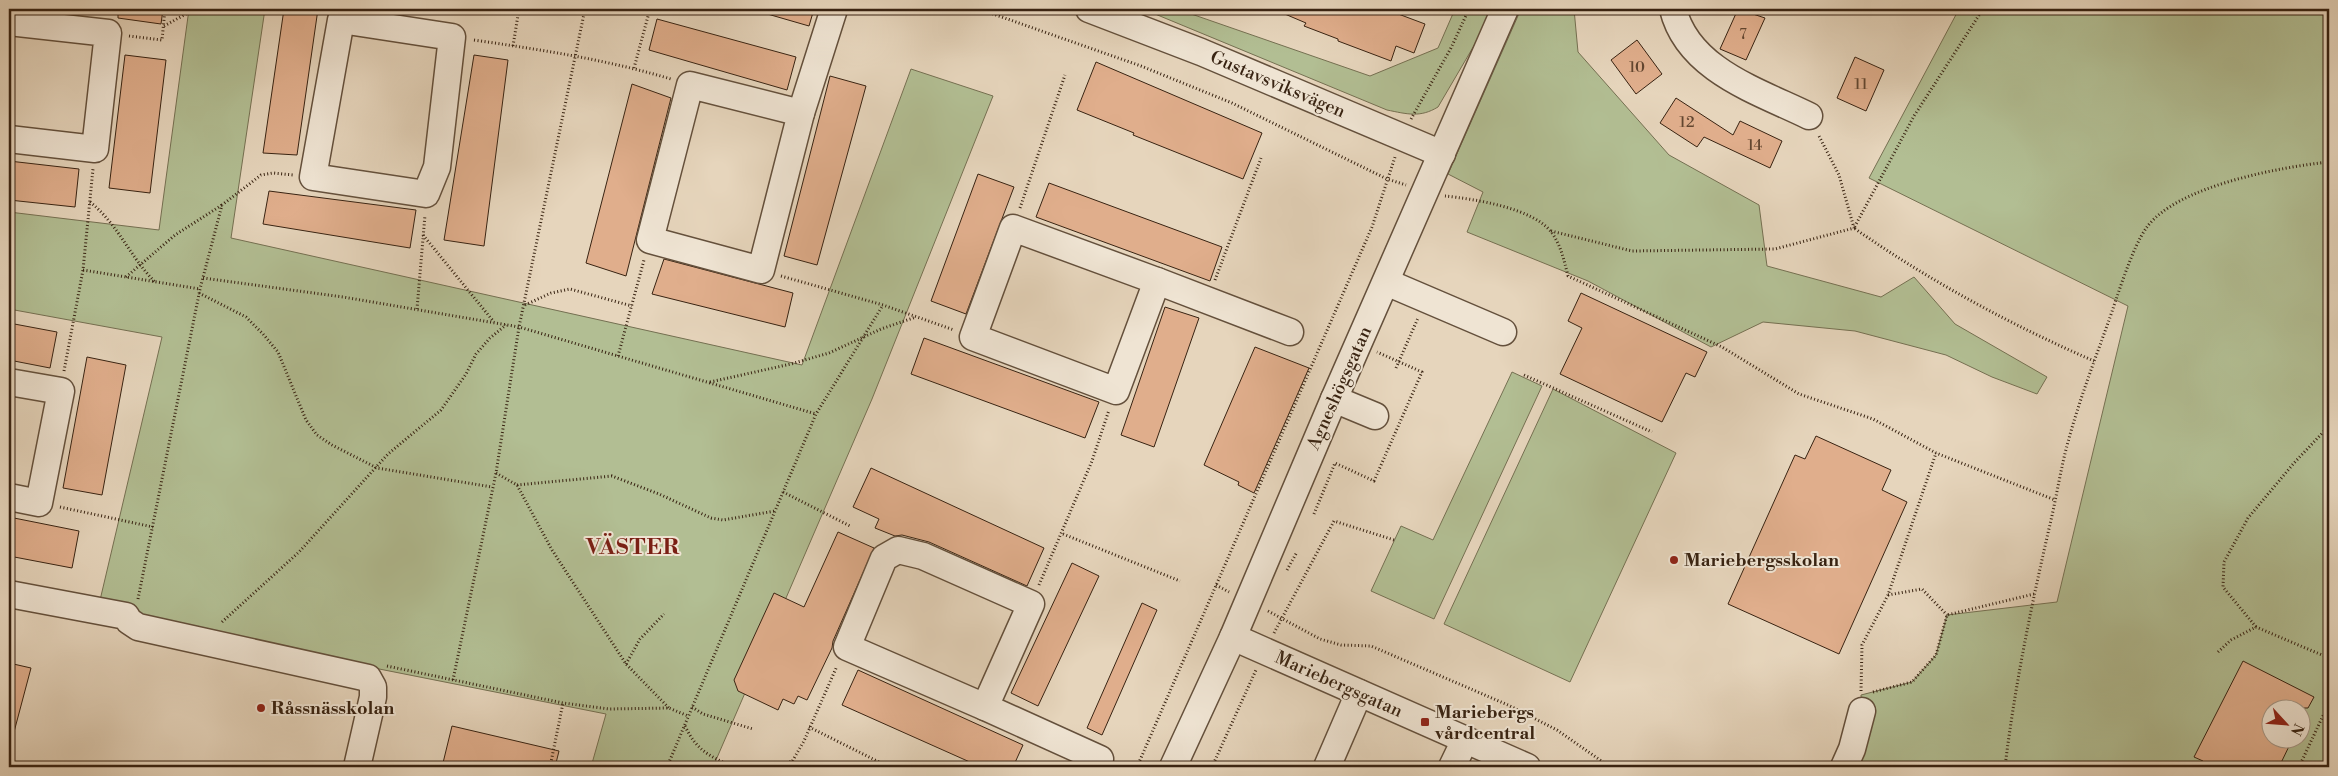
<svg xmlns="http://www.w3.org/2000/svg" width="2338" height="776" font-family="'Libre Bodoni',serif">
	<rect width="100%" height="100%" fill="#e6d5bc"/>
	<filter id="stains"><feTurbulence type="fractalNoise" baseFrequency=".004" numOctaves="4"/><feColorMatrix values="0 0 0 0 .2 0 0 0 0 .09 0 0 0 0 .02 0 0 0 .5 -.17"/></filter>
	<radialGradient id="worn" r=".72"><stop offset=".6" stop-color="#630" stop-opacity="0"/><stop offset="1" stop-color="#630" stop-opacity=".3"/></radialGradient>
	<!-- green -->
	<g fill="#b2be93" stroke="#757052" fill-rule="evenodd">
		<polygon points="189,9 265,9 231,238 802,365 911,69 993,96 872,399 713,767 591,767 606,714 97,613 162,337 9,309 9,212 159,230"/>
		<path d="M1143 9H1177L1370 76 1438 48 1455 9H1492L1482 32 1438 107C1420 118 1407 114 1387 110Z"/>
		<polygon points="1521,9 1574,9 1578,52 1669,155 1759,205 1767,266 1881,297 1914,277 1955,324 2047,377 2037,394 1992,377 1946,355 1855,331 1763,322 1711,347 1588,281 1467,232 1483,192 1448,174"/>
		<path d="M1959 9H2329V767H1844L1862 712 1861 695 1912 682 1936 655 1947 615 2057 602 2128 306 1869 178ZM2270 708H2300V738H2270Z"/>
		<polygon points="1512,372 1542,386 1434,619 1371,591 1401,526 1433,540"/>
		<polygon points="1553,389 1676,453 1570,682 1444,624"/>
	</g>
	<!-- building -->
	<g fill="#e0ae8c" stroke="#382312">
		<polygon points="118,9 163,9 161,24 118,18"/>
		<polygon points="284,9 318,9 297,155 263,153"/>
		<polygon points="764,9 814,9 809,26 764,13"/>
		<polygon points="1273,9 1385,9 1425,24 1414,53 1396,46 1391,61 1338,41 1338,39 1304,26 1306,23"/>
		<polygon points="1738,9 1765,18 1746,60 1720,49"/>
		<polygon points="657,19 796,57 787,90 649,50"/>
		<polygon points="1637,40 1662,74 1636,94 1611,60"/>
		<polygon points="125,55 166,60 150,193 109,188"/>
		<polygon points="474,55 508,60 484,246 444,240"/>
		<polygon points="1855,57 1884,70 1866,111 1837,98"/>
		<polygon points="1096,62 1262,133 1243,179 1133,135 1134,133 1077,110"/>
		<polygon points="830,76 866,86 817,265 784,256"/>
		<polygon points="632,84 671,98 626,276 586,263"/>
		<polygon points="1676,98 1733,135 1740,121 1782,141 1770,168 1704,137 1697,147 1660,123"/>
		<polygon points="9,161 79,169 75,207 9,200"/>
		<polygon points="978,174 1014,187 966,314 931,301"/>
		<polygon points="1049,183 1222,247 1210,281 1036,217"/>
		<polygon points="269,191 416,210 410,248 263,224"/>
		<polygon points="664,259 793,293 785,327 652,294"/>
		<polygon points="1581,293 1707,352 1695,377 1686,373 1662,422 1560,374 1582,328 1568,321"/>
		<polygon points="1165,307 1199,318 1154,447 1121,435"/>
		<polygon points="9,323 57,332 50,368 9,360"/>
		<polygon points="924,338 1099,402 1085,438 911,374"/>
		<polygon points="1255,347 1309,368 1254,493 1238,485 1239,482 1204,465"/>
		<polygon points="87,357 126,365 102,495 63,488"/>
		<polygon points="1816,436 1891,470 1882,490 1907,502 1839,654 1728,604 1795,455 1805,459"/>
		<polygon points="871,468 1044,548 1027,586 929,542 902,535 895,536 875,528 879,519 853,507"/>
		<polygon points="9,517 79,531 72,568 9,556"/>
		<polygon points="838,532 874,548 833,641 832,648 807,700 798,696 794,704 783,699 778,710 738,691 734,680 774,593 804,607"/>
		<polygon points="1072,563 1099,576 1038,706 1011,693"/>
		<polygon points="1142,603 1157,610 1102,735 1087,728"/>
		<polygon points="2243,661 2314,697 2308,708 2270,708 2270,738 2293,738 2279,767 2200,767 2203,761 2194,757"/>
		<polygon points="9,663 31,668 14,732 9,731"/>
		<polygon points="858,670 1023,745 1013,767 981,767 842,705"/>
		<polygon points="452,726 559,751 555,767 442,767"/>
	</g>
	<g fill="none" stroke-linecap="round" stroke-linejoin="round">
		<defs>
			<g id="minor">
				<polyline points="1089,9 1201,52 1442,154"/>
				<path d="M1673 9C1688 70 1758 91 1809 116"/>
				<polygon points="341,20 452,37 437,167 426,194 313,177"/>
				<polyline points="9,22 108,33 95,149 9,139"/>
				<polygon points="690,85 801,113 761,270 650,240"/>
				<polyline points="801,113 834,9"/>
				<polygon points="1013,228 1157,281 1116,391 973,337"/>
				<polyline points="1157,281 1290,332"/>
				<polyline points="1386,282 1503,332"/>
				<polyline points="9,382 61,391 39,503 9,497"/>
				<polyline points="1334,399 1375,416"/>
				<polygon points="898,550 923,556 1031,604 985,707 847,647 884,558"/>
				<polyline points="9,594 126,616 129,621 138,627 368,678 373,687 373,697 357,767"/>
				<polyline points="1233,637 1527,767"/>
				<polyline points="985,707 1100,759"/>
				<polyline points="1173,767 1233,637 1334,399 1505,9"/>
				<polyline points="1327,767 1359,693"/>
				<polyline points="1452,767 1465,740"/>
				<polyline points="1844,767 1852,749 1862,711"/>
			</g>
		</defs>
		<!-- minor casing -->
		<use href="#minor" stroke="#64503c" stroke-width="29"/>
		<!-- path -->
		<g stroke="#382312" stroke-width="3" stroke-dasharray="1 2.5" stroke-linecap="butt">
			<polyline points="979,9 1141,66 1232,103 1387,179 1406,185"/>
			<polyline points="1455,9 1467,13"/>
			<path d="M1983 9 1914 116 1854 228C1928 280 2011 325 2094 361"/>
			<polyline points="164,26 195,9"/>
			<polyline points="129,36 162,40 165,9"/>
			<path d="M474 40C542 50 604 59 671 79"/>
			<polyline points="513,46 519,9"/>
			<polyline points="634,68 650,9"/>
			<polyline points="1411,119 1451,48 1469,9"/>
			<path d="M1445 196C1474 199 1534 208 1552 233 1561 246 1564 260 1568 276L1722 347 1799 394 1873 419 1936 453 2055 500"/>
			<path d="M90 202C118 224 130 257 155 282"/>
			<polyline points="1020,208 1065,75"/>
			<polyline points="1551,231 1632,251 1775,249 1854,228 1839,175 1818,134"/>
			<polyline points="423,235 494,322"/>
			<polyline points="83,270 200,289"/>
			<polyline points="781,276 883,305 954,330"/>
			<polyline points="126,277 175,235 222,205"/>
			<polyline points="203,278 343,297 519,327 816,414"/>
			<polyline points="1215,280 1261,158"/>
			<polyline points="199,293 246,317 263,334 278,352 306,420 317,435 332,445 377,468 492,487"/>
			<polyline points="525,305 551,293 570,289 632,306"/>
			<polyline points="417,309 425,215"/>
			<polyline points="618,356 644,260"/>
			<polyline points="1396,368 1418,318"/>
			<polyline points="64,371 83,270 93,169"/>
			<polyline points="1524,375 1652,432"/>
			<polyline points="710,382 791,364 829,353 881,329 916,317"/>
			<polyline points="496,473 517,485 552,550 626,664 669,708"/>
			<polyline points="517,485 612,476 659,494 711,518 723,520 775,511"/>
			<polyline points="783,492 850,526"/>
			<polyline points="60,507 153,527"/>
			<polyline points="1314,514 1335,463 1374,481 1422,372 1377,352"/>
			<polyline points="1063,534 1180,581"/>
			<polyline points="1287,570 1297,552"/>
			<polyline points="1039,585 1092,461 1109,410"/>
			<polyline points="1216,585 1229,592"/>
			<polyline points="1888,595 1922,589 1947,615"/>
			<polyline points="138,599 200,289 222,205 261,175 273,173 293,175"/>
			<polyline points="1268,611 1320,639 1341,645 1371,646 1508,705 1557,730 1610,767"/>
			<polyline points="222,622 299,552 388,454 441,410 466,374 476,354 490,338 506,325"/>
			<polyline points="2256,627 2223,587 2224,562 2248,518 2294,463 2329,426"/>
			<polyline points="1274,633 1334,521 1394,540"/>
			<polyline points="2218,652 2231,640 2256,627 2329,658"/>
			<polyline points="626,664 640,639 664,614"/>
			<polyline points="387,666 563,703 609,709 669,708 688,716"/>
			<polyline points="453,680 496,473 519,327 585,9"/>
			<polyline points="1861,691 1862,645 1888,595 1936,453"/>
			<polyline points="1873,692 1912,682 1936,655 1947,615 2034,594"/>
			<polyline points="692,707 703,714 753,729"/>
			<path d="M685 726C697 751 709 756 734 767"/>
			<polyline points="809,727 889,767"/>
			<polyline points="550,767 563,703"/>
			<polyline points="667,767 816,414 883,305"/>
			<polyline points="773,767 792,761"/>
			<polyline points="789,767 804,741 837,666"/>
			<polyline points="1137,767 1372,227 1395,157"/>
			<polyline points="1212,767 1256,670"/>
			<path d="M2005 767C2015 684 2032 602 2051 520 2057 494 2061 467 2068 442 2079 401 2094 362 2108 323 2117 298 2132 247 2147 227 2177 186 2280 167 2329 162"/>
			<polyline points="2299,767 2329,703"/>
		</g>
		<!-- minor -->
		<use href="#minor" stroke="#efe4d3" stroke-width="26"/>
	</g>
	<!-- markers -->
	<g fill="#8f2418" stroke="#efe4d3" stroke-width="2">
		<circle cx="1674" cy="560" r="5"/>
		<circle cx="261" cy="708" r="5"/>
		<rect x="1420" y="717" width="10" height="10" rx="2.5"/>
	</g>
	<g text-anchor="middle" stroke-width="4" stroke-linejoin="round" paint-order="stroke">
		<!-- number labels -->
		<g font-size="15" fill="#624630">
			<text x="1743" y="39">7</text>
			<text x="1637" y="72">10</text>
			<text x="1861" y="89">11</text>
			<text x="1687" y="127">12</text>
			<text x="1755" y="150">14</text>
		</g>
		<!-- street labels -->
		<g font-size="18" fill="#382312" stroke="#efe4d3">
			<text transform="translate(1278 84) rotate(23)" y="6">Gustavsviksvägen</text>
			<text transform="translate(1339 388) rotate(-66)" y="6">Agneshögsgatan</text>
			<text transform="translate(1339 684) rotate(24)" y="6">Mariebergsgatan</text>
		</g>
		<!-- poi labels -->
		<g font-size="18" font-weight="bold" fill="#382312" stroke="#efe4d3" text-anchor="start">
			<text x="1684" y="566">Mariebergsskolan</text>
			<text x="271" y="714">Råssnässkolan</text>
			<text x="1435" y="718">Mariebergs<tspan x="1435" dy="21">vårdcentral</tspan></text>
		</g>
		<!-- district labels -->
		<g font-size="22" font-weight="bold" letter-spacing="1" fill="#7a1f14" stroke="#efe4d3">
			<text x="633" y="554">VÄSTER</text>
		</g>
	</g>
	<!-- margin -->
	<rect width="2338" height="776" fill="none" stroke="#e6d5bc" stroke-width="30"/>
	<rect x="10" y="10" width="2318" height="756" fill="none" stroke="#382312" stroke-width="2.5"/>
	<rect x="15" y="15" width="2308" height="746" fill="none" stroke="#382312"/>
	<!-- north arrow -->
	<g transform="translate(2286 724) rotate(116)"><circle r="24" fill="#efe4d3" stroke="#a69786"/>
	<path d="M0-4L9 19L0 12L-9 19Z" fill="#8f2418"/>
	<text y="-8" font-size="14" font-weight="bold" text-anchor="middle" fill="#382312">N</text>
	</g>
	<rect width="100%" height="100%" filter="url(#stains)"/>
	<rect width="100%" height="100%" fill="url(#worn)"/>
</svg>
